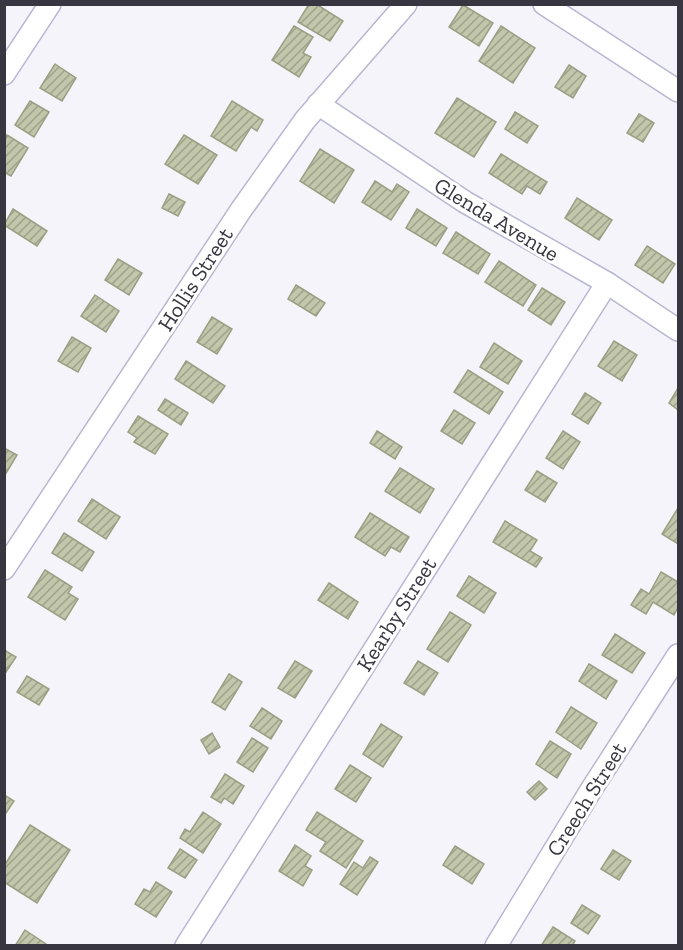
<svg xmlns="http://www.w3.org/2000/svg" width="683" height="950" font-family="'Zilla Slab',serif">
	<defs>
		<pattern id="building-hatch" width="6" height="6" patternUnits="userSpaceOnUse" patternTransform="scale(1.5)"><rect width="6" height="6" fill="#c2c6aa"/><path d="M-1 1l2-2M0 6l6-6M5 7l2-2" fill="none" stroke="#9ea28c"/></pattern>
	</defs>
	<rect width="100%" height="100%" fill="#f5f4fa"/>
	<!-- building -->
	<g fill="url(#building-hatch)" stroke="#9b9f83" stroke-width="1.5">
		<polygon points="309,4 320,4 319,6 343,21 330,41 298,22"/>
		<polygon points="463,5 493,23 479,46 449,27"/>
		<polygon points="294,26 313,37 303,53 311,57 299,77 272,60"/>
		<polygon points="501,26 535,48 513,83 479,61"/>
		<polygon points="55,64 76,78 62,101 40,88"/>
		<polygon points="569,65 586,76 573,98 555,87"/>
		<polygon points="457,98 496,122 474,157 435,133"/>
		<polygon points="30,101 49,112 34,137 15,125"/>
		<polygon points="232,101 263,120 257,131 251,127 236,151 211,136"/>
		<polygon points="515,112 538,126 527,143 505,129"/>
		<polygon points="639,114 654,123 643,142 627,133"/>
		<polygon points="7,135 28,148 11,176 4,172 4,140"/>
		<polygon points="184,135 217,155 198,184 165,164"/>
		<polygon points="320,149 354,170 334,203 300,181"/>
		<polygon points="501,154 547,182 540,194 527,186 522,194 489,173"/>
		<polygon points="375,181 392,192 397,184 409,192 391,220 362,202"/>
		<polygon points="169,194 185,202 178,216 162,208"/>
		<polygon points="577,198 612,220 599,240 565,218"/>
		<polygon points="13,209 47,231 37,246 4,225"/>
		<polygon points="417,209 447,228 436,246 406,228"/>
		<polygon points="456,232 490,254 478,274 443,253"/>
		<polygon points="647,246 675,264 663,283 635,265"/>
		<polygon points="118,259 142,273 129,295 105,280"/>
		<polygon points="499,261 536,285 523,306 485,282"/>
		<polygon points="296,285 325,303 316,316 288,299"/>
		<polygon points="542,288 565,302 551,325 528,310"/>
		<polygon points="95,295 119,311 106,332 81,316"/>
		<polygon points="212,317 232,329 217,354 197,342"/>
		<polygon points="72,337 91,348 78,372 58,361"/>
		<polygon points="614,341 637,355 622,381 598,366"/>
		<polygon points="494,343 522,361 508,384 480,367"/>
		<polygon points="186,361 225,386 213,403 175,379"/>
		<polygon points="468,370 503,392 489,414 454,392"/>
		<polygon points="678,388 678,410 669,403"/>
		<polygon points="585,393 601,403 588,424 572,414"/>
		<polygon points="165,399 188,413 181,425 158,410"/>
		<polygon points="454,410 475,423 462,444 441,431"/>
		<polygon points="138,416 168,434 155,454 134,442 137,438 128,432"/>
		<polygon points="377,431 402,447 395,459 370,443"/>
		<polygon points="563,431 580,442 563,469 546,458"/>
		<polygon points="4,448 17,455 5,475 4,475"/>
		<polygon points="400,468 434,489 420,513 385,491"/>
		<polygon points="537,471 557,483 545,502 525,490"/>
		<polygon points="92,499 120,517 106,539 78,521"/>
		<polygon points="678,508 678,544 662,534"/>
		<polygon points="370,513 409,537 400,552 391,547 385,556 355,537"/>
		<polygon points="505,521 537,540 530,551 542,558 536,567 493,542"/>
		<polygon points="64,533 94,552 82,571 52,553"/>
		<polygon points="45,570 72,587 68,593 78,599 65,620 28,597"/>
		<polygon points="661,572 678,582 678,607 674,615 653,602 646,614 631,605 641,589 649,594"/>
		<polygon points="469,576 496,593 484,613 457,596"/>
		<polygon points="329,583 358,602 348,619 318,600"/>
		<polygon points="450,612 471,625 448,662 427,649"/>
		<polygon points="615,634 645,653 632,673 602,655"/>
		<polygon points="4,650 16,657 4,675"/>
		<polygon points="295,661 312,671 295,698 278,688"/>
		<polygon points="418,661 438,673 424,695 404,683"/>
		<polygon points="589,664 617,681 606,699 579,681"/>
		<polygon points="229,674 242,682 225,710 212,702"/>
		<polygon points="27,676 49,689 39,705 17,692"/>
		<polygon points="571,707 597,723 581,749 556,732"/>
		<polygon points="262,708 282,721 271,739 250,726"/>
		<polygon points="381,724 402,737 383,767 363,754"/>
		<polygon points="212,733 220,747 209,754 201,740"/>
		<polygon points="252,738 268,748 253,772 237,762"/>
		<polygon points="550,741 571,754 557,778 536,764"/>
		<polygon points="350,765 371,778 356,802 335,789"/>
		<polygon points="225,774 244,786 233,804 224,798 221,803 211,797"/>
		<polygon points="539,781 547,789 535,800 527,792"/>
		<polygon points="4,795 14,801 4,816"/>
		<polygon points="203,812 221,824 203,853 180,838 185,829 190,832"/>
		<polygon points="317,812 363,841 346,868 320,851 326,842 306,830"/>
		<polygon points="30,825 70,850 37,903 4,882 4,866"/>
		<polygon points="295,845 311,856 305,866 312,870 303,886 279,871"/>
		<polygon points="455,846 484,864 472,884 443,865"/>
		<polygon points="180,849 197,860 185,878 168,868"/>
		<polygon points="613,850 631,861 619,880 601,869"/>
		<polygon points="370,857 378,862 357,895 340,884 354,862 363,868"/>
		<polygon points="156,882 172,892 156,917 135,904 144,889 150,892"/>
		<polygon points="582,905 600,916 588,934 571,923"/>
		<polygon points="553,927 575,941 572,946 541,946"/>
		<polygon points="25,930 49,946 15,946"/>
	</g>
	<g fill="none" stroke-linecap="round" stroke-linejoin="round">
		<defs>
			<g id="minor">
				<polyline points="544,4 678,91"/>
				<polyline points="4,74 50,4"/>
				<polyline points="318,104 465,202 607,283 678,330"/>
				<polyline points="4,569 241,210 305,120 406,4"/>
				<polyline points="186,946 607,283"/>
				<polyline points="496,946 591,790 678,655"/>
			</g>
		</defs>
		<!-- minor casing -->
		<use href="#minor" stroke="#b8b7d2" stroke-width="24"/>
		<!-- minor -->
		<use href="#minor" stroke="#fff" stroke-width="21"/>
	</g>
	<g text-anchor="middle" stroke-width="6" stroke-linejoin="round" paint-order="stroke">
		<!-- street labels -->
		<g font-size="22" fill="#373641" stroke="#fff">
			<text transform="translate(497 219) rotate(31)" y="8">Glenda Avenue</text>
			<text transform="translate(195 279) rotate(-57)" y="8">Hollis Street</text>
			<text transform="translate(396 614) rotate(-58)" y="8">Kearby Street</text>
			<text transform="translate(586 799) rotate(-58)" y="8">Creech Street</text>
		</g>
	</g>
	<!-- border -->
	<rect width="683" height="950" fill="none" stroke="#373641" stroke-width="12"/>
</svg>
